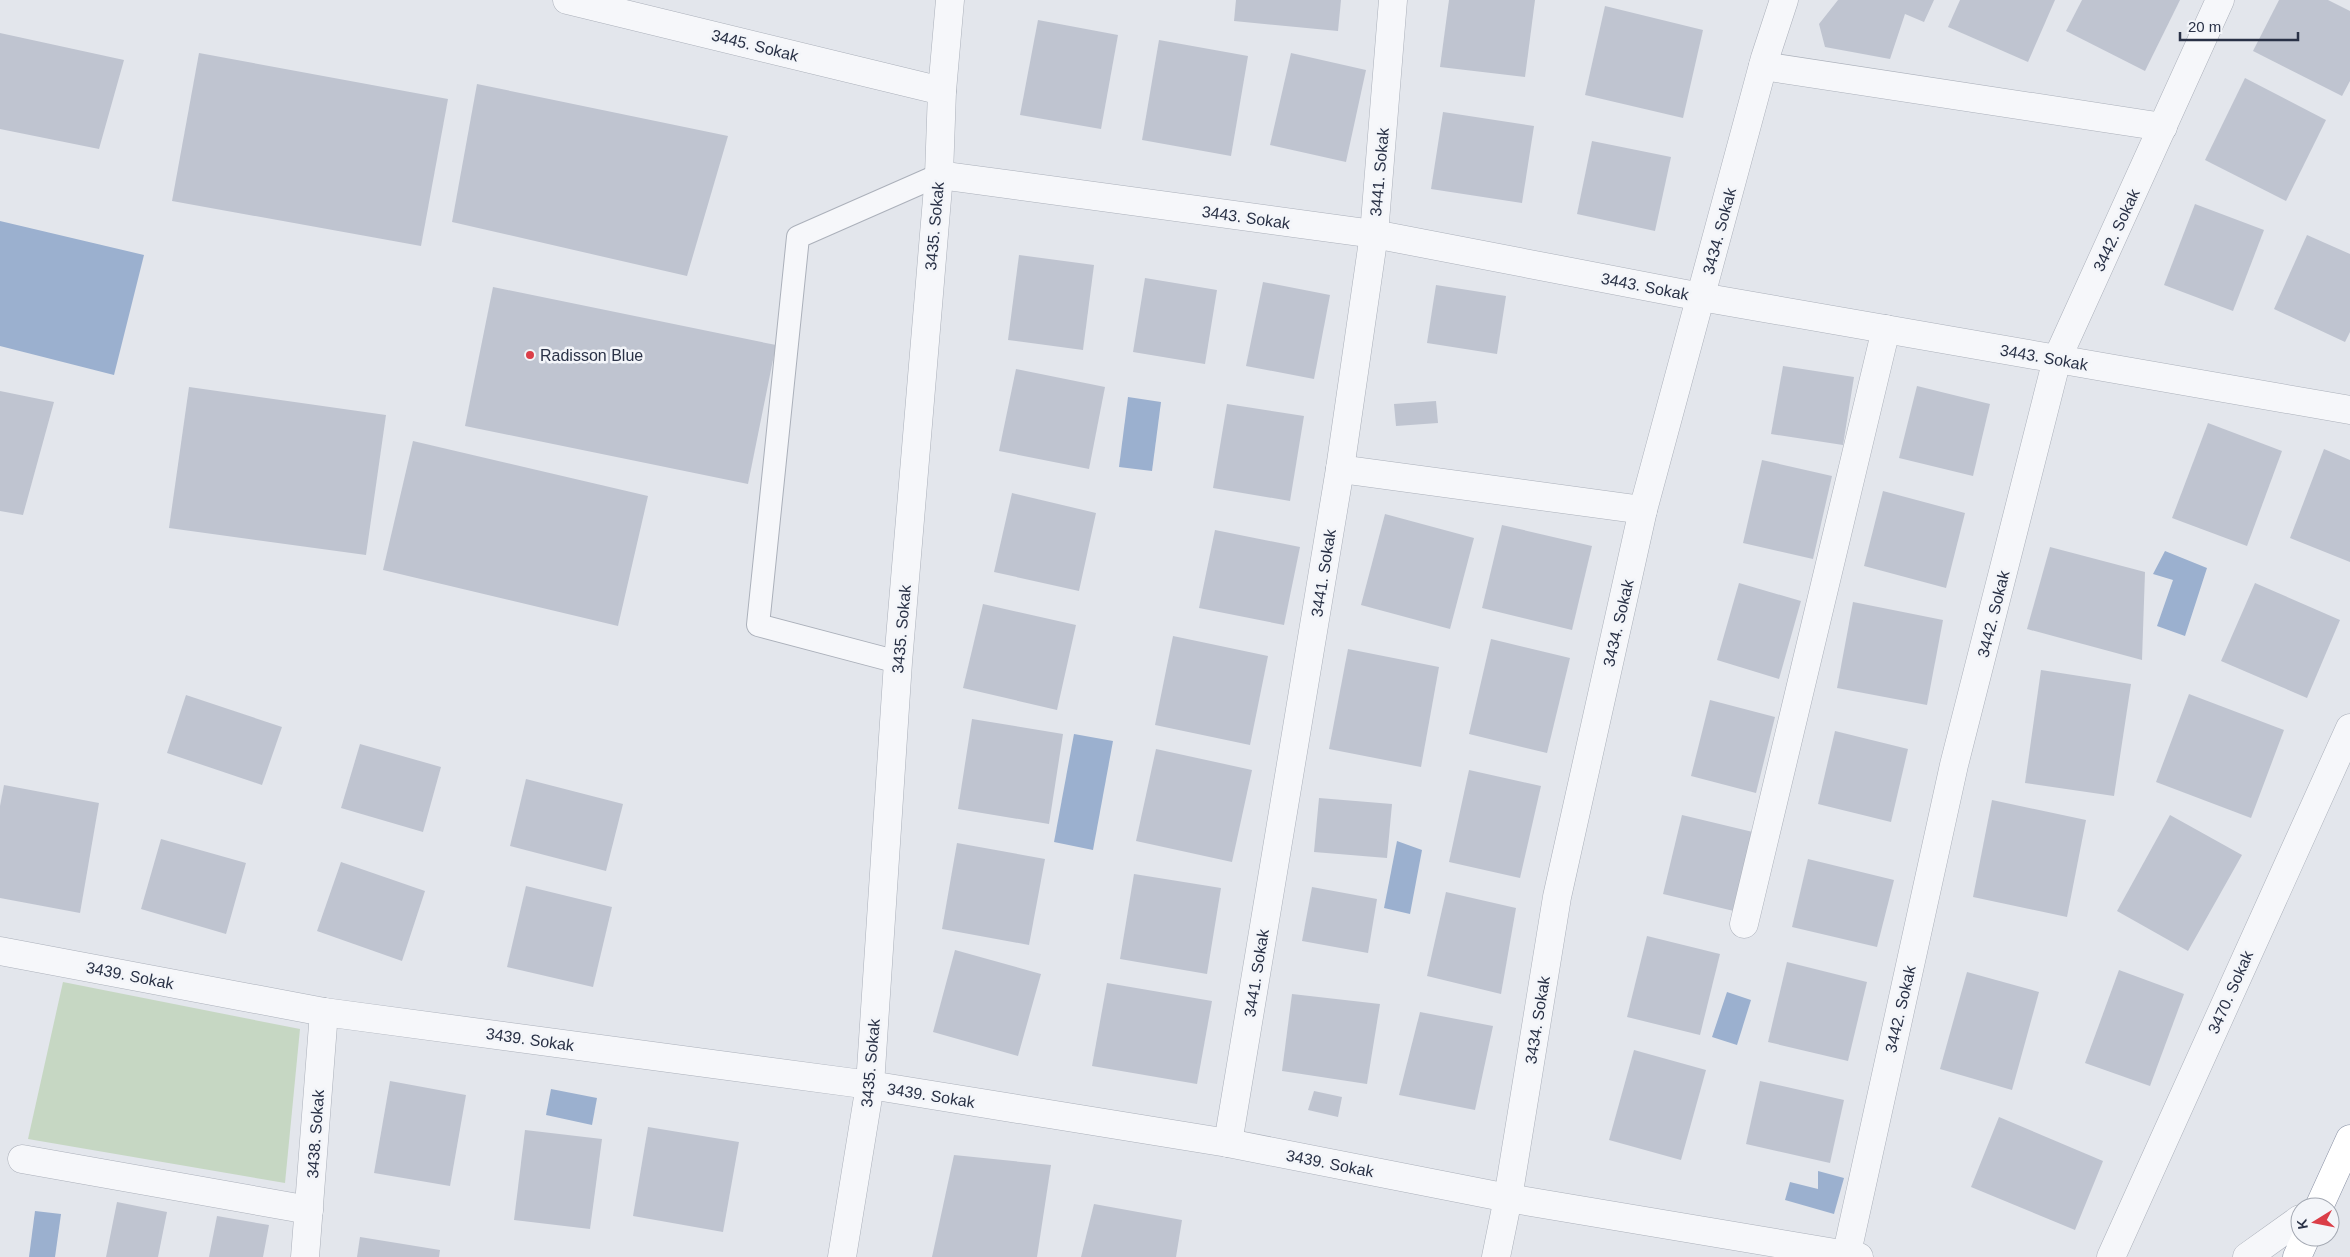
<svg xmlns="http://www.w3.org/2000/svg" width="2350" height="1257" font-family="Helvetica,sans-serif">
	<rect width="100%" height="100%" fill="#e3e6ec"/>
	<!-- green -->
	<polygon fill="#c6d7c3" points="63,982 300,1029 285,1183 28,1139"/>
	<!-- water -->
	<g fill="#9bb0cf">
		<polygon points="0,221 144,255 114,375 0,346"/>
		<polygon points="1128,397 1161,402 1152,471 1119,467"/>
		<polygon points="2165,551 2207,568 2185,636 2157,626 2173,580 2153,574"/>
		<polygon points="1074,734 1113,741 1093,850 1054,842"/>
		<polygon points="1397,841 1422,850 1410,914 1384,908"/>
		<polygon points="1727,992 1751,1000 1737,1045 1712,1037"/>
		<polygon points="551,1089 597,1098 592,1125 546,1115"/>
		<polygon points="1818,1171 1844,1178 1834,1214 1785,1200 1790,1182 1818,1189"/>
		<polygon points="35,1211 61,1214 55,1257 29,1257"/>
	</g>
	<!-- building -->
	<g fill="#bfc4d0">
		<polygon points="1236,0 1341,0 1338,31 1234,21"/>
		<polygon points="1449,0 1535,0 1525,77 1440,67"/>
		<polygon points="1838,0 1934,0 1924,22 1905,14 1890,59 1825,47 1819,24"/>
		<polygon points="1960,0 2055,0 2028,62 1948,27"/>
		<polygon points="2082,0 2180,0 2145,71 2066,31"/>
		<polygon points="2279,0 2328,0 2350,11 2350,81 2342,96 2253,51"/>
		<polygon points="1605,6 1703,30 1683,118 1585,95"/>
		<polygon points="1038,20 1118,35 1101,129 1020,115"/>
		<polygon points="0,33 124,60 99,149 0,129"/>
		<polygon points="1159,40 1248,56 1231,156 1142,140"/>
		<polygon points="199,53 448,99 421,246 172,201"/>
		<polygon points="1291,53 1366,70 1346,162 1270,145"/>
		<polygon points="2245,78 2326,120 2286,201 2205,160"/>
		<polygon points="477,84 728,136 687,276 452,222"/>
		<polygon points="1443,112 1534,126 1522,203 1431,189"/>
		<polygon points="1592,141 1671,157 1655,231 1577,214"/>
		<polygon points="2195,204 2264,230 2233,311 2164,285"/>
		<polygon points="2307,235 2350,254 2350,332 2345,342 2274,309"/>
		<polygon points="1019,255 1094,265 1083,350 1008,340"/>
		<polygon points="1145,278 1217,290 1205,364 1133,352"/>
		<polygon points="1263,282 1330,295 1314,379 1246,366"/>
		<polygon points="1436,285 1506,296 1497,354 1427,343"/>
		<polygon points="493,287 776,345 748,484 465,426"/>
		<polygon points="1783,366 1854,377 1843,445 1771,434"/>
		<polygon points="1016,369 1105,387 1089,469 999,451"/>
		<polygon points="1917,386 1990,404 1973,476 1899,458"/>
		<polygon points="189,387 386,415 366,555 169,528"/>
		<polygon points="0,391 54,402 23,515 0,511"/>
		<polygon points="1436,401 1438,423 1396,426 1394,404"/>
		<polygon points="1227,404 1304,416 1290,501 1213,488"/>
		<polygon points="2208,423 2282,451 2247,546 2172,518"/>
		<polygon points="413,441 648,496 618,626 383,570"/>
		<polygon points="2324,449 2350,460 2350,562 2290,538"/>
		<polygon points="1762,460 1832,476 1813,559 1743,543"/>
		<polygon points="1883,491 1965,513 1946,588 1864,566"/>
		<polygon points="1012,493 1096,513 1079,591 994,572"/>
		<polygon points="1385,514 1474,538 1450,629 1361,605"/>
		<polygon points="1502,525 1592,546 1572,630 1482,608"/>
		<polygon points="1215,530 1300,547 1284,625 1199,608"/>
		<polygon points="2050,547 2145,572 2142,660 2027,629"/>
		<polygon points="1739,583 1801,601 1779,679 1717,660"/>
		<polygon points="2255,583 2340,620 2307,698 2221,661"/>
		<polygon points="1853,602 1943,620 1927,705 1837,688"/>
		<polygon points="983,604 1076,625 1057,710 963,688"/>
		<polygon points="1173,636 1268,656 1250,745 1155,725"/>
		<polygon points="1491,639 1570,658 1547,753 1469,734"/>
		<polygon points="1348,649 1439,667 1421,767 1329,749"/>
		<polygon points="2041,670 2131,684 2114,796 2025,783"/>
		<polygon points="2189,694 2284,730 2251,818 2156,782"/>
		<polygon points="186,695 282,727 262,785 167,753"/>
		<polygon points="1710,700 1775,717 1756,793 1691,776"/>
		<polygon points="972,719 1063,734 1049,824 958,809"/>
		<polygon points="1835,731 1908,749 1891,822 1818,804"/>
		<polygon points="360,744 441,767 423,832 341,808"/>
		<polygon points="1156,749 1252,770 1232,862 1136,841"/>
		<polygon points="1469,770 1541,786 1520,878 1449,862"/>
		<polygon points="526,779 623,804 606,871 510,846"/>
		<polygon points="4,785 99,803 80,913 0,898 0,806"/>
		<polygon points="1319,798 1392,804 1387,858 1314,852"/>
		<polygon points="1992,800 2086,820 2067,917 1973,897"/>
		<polygon points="1682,815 1757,833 1738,912 1663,894"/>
		<polygon points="2170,815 2242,855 2188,951 2117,911"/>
		<polygon points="161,839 246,863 226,934 141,909"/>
		<polygon points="957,843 1045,859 1029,945 942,929"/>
		<polygon points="1808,859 1894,880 1877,947 1792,927"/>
		<polygon points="341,862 425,891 402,961 317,931"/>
		<polygon points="1134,874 1221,888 1207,974 1120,959"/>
		<polygon points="526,886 612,907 593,987 507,967"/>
		<polygon points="1312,887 1377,899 1368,953 1302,941"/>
		<polygon points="1446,892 1516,908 1501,994 1427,976"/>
		<polygon points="1647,936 1720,954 1700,1035 1627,1017"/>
		<polygon points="955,950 1041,974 1018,1056 933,1032"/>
		<polygon points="1787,962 1867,982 1848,1061 1768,1042"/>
		<polygon points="2119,970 2184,994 2150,1086 2085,1063"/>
		<polygon points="1967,972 2039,992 2012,1090 1940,1069"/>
		<polygon points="1107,983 1212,1001 1197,1084 1092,1066"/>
		<polygon points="1292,994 1380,1004 1367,1084 1282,1071"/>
		<polygon points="1420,1012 1493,1026 1475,1110 1399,1095"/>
		<polygon points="1634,1050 1706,1070 1681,1160 1609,1140"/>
		<polygon points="390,1081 466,1095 450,1186 374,1173"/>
		<polygon points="1760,1081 1844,1100 1830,1163 1746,1144"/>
		<polygon points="1314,1091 1342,1097 1338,1117 1308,1110"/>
		<polygon points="1999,1117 2103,1161 2075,1230 1971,1187"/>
		<polygon points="648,1127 739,1142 723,1232 633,1216"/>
		<polygon points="525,1130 602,1139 590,1229 514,1220"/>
		<polygon points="954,1155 1051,1165 1037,1257 932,1257"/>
		<polygon points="117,1202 167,1212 158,1257 106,1257"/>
		<polygon points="1094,1204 1182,1220 1176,1257 1081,1257"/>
		<polygon points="217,1216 269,1225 263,1257 209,1257"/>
		<polygon points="360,1237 440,1250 439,1257 357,1257"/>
	</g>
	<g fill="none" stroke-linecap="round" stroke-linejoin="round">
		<defs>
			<polyline id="service" points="898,662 758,625 798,237 939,175"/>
			<g id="minor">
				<polyline points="567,0 942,91"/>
				<polyline points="1763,66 2163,127"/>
				<polyline points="939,175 1374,234 1701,297 2350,410"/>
				<polyline points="1340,469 1643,510"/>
				<polyline points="1744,924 1886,329"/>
				<polyline points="0,951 324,1012 870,1085 1228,1143 1508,1198 1859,1257"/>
				<polyline points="1228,1143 1340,469 1374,234 1393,0"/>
				<polyline points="22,1159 309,1210"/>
				<polyline points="305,1257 324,1012"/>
				<polyline points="842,1257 870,1085 898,662 939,175 942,91 950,0"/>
				<polyline points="1496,1257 1508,1198 1557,897 1643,510 1765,58 1784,0"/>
				<polyline points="1846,1257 1954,765 2057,359 2220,0"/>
				<polyline points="2111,1257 2350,728"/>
				<polyline points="2247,1257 2300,1219"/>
			</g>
			<g id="trunk">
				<polyline points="2319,1207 2350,1139"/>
				<polyline points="2297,1257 2306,1237"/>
			</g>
		</defs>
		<!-- service casing -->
		<use href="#service" stroke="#abb0ba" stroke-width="24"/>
		<!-- minor casing -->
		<use href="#minor" stroke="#abb0ba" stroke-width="29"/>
		<!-- trunk casing -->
		<use href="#trunk" stroke="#8991a4" stroke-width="29"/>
		<!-- service -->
		<use href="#service" stroke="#f6f7fa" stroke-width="22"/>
		<!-- minor -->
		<use href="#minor" stroke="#f6f7fa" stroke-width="28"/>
		<!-- trunk -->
		<use href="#trunk" stroke="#fff" stroke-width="28"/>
	</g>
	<!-- markers -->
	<circle fill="#db3e48" stroke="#f3f5f9" stroke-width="2" cx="530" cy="355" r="5"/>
	<g text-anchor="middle" stroke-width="5" stroke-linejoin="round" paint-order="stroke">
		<!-- street labels -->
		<g font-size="16" fill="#293146" stroke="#f3f5f9">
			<text transform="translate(755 45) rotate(14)" y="6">3445. Sokak</text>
			<text transform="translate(1379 172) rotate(-85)" y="6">3441. Sokak</text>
			<text transform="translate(1246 217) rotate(8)" y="6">3443. Sokak</text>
			<text transform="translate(934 226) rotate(-85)" y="6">3435. Sokak</text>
			<text transform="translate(2116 230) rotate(-65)" y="6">3442. Sokak</text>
			<text transform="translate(1719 231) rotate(-75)" y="6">3434. Sokak</text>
			<text transform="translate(1645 286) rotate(11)" y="6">3443. Sokak</text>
			<text transform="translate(2044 357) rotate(10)" y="6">3443. Sokak</text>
			<text transform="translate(1323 573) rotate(-81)" y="6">3441. Sokak</text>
			<text transform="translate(1993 614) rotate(-76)" y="6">3442. Sokak</text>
			<text transform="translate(1618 623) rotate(-77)" y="6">3434. Sokak</text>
			<text transform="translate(901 629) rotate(-85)" y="6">3435. Sokak</text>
			<text transform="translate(1256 973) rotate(-81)" y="6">3441. Sokak</text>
			<text transform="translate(130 975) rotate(11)" y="6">3439. Sokak</text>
			<text transform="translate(2230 992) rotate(-66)" y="6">3470. Sokak</text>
			<text transform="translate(1900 1009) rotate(-77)" y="6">3442. Sokak</text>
			<text transform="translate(1537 1020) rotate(-81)" y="6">3434. Sokak</text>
			<text transform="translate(530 1039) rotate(8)" y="6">3439. Sokak</text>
			<text transform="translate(870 1063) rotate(-85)" y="6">3435. Sokak</text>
			<text transform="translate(931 1095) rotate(9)" y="6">3439. Sokak</text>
			<text transform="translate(315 1134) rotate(-86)" y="6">3438. Sokak</text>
			<text transform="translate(1330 1163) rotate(11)" y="6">3439. Sokak</text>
		</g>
		<!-- poi labels -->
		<g font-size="16" fill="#293146" stroke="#f3f5f9" text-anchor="start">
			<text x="540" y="361">Radisson Blue</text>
		</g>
	</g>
	<!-- north arrow -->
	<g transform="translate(2315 1222) rotate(260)"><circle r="24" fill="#f3f5f9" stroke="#a2a7b1"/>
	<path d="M0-4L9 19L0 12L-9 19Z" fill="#db3e48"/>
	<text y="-8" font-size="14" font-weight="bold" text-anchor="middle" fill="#293146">K</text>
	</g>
	<!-- scale -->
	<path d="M2180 32v8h118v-8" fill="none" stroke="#293146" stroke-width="2.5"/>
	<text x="2188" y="32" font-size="15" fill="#293146" stroke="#f3f5f9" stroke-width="4" paint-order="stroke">20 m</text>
</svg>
